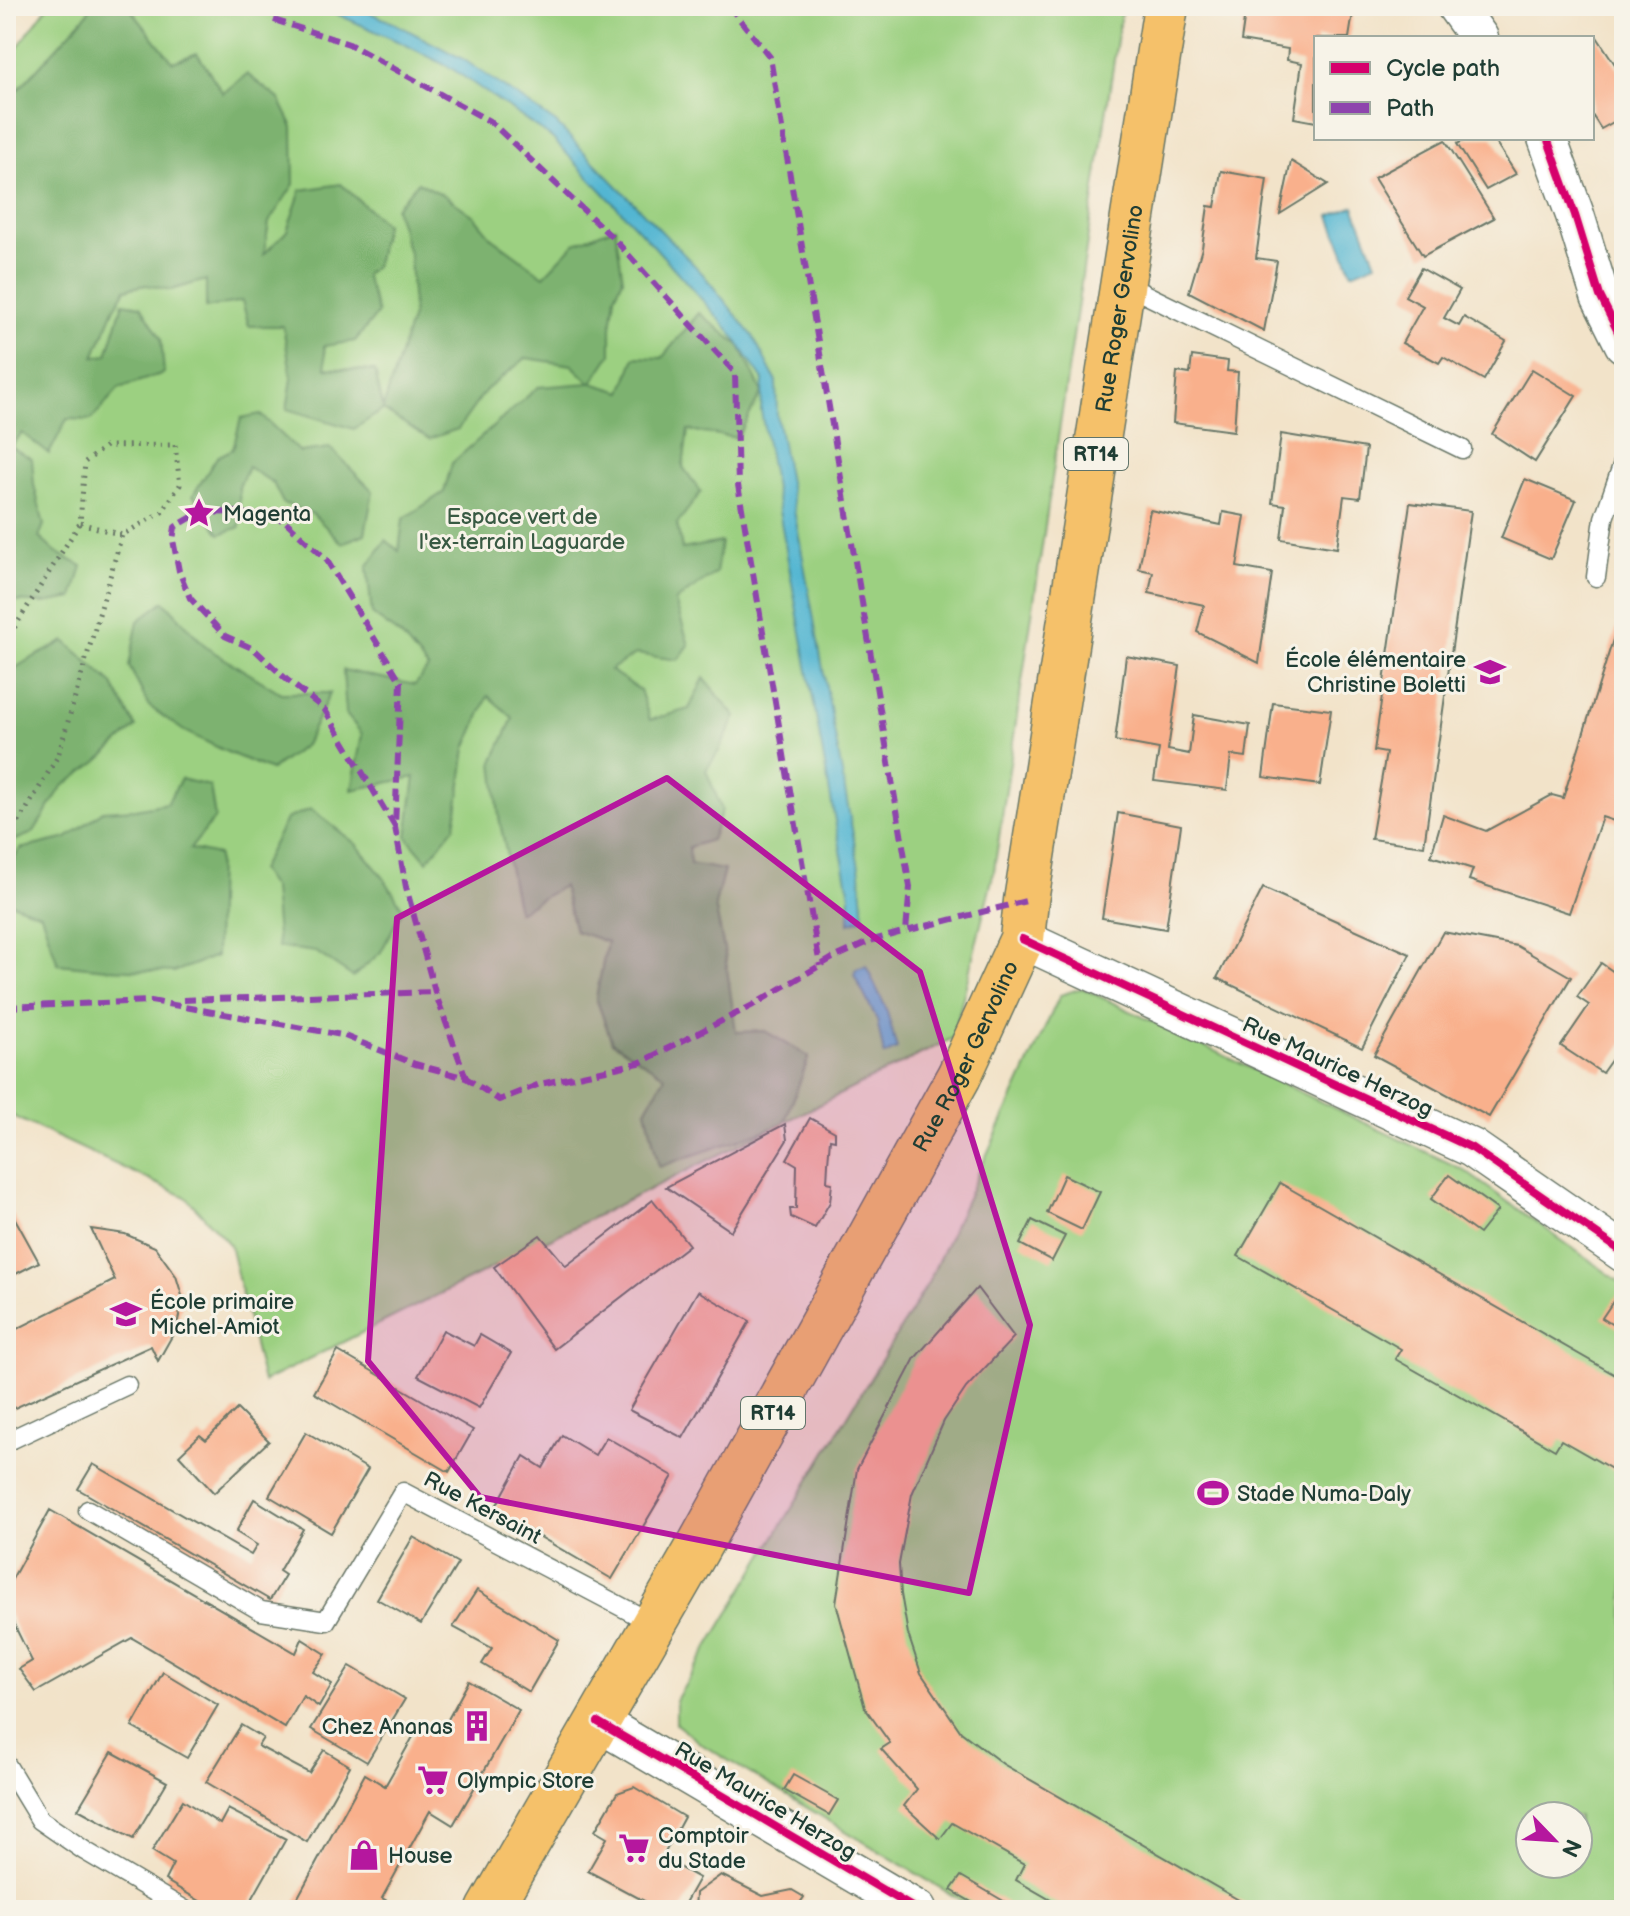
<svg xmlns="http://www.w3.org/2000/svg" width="1630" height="1916" font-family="'Balsamiq Sans',sans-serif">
	<rect width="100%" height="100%" fill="#f7f3e8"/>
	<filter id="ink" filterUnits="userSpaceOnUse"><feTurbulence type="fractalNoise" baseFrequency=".0125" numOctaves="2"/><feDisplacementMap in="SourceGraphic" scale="16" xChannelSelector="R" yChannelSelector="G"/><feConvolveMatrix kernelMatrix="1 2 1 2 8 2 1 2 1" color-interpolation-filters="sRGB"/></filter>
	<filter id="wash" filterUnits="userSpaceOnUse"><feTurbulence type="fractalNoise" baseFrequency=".006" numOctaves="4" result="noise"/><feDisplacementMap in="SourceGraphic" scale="32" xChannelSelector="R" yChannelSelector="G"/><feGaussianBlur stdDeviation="1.8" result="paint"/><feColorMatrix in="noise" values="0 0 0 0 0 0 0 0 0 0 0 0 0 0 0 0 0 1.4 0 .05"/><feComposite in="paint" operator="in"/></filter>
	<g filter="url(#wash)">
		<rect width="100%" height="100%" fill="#f2e3c9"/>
		<!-- green -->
		<g fill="#9cd081" stroke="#5e865a" stroke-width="2" fill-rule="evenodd">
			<polygon points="48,6 1122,6 994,871 953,1038 263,1382 230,1245 186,1197 6,1113 6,63"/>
			<path d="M1082 988 1462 1169 1624 1285V1910H977L701 1744 676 1724V1700L928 1283 1060 995ZM1530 1816H1578V1864H1530Z"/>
		</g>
		<!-- forest -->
		<g fill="#7db26f" stroke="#4e7852" stroke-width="2">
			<polygon points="90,6 128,6 173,62 197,53 223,93 247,74 279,99 293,127 294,184 269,222 264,254 287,231 301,190 341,184 385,224 376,265 365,275 378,313 355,341 324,346 326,368 375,371 383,408 413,313 410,256 395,208 418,182 444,195 474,216 492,238 544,276 575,243 615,227 623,279 615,296 611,327 611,354 592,383 622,392 635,357 662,358 699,313 740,346 762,392 737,438 688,430 683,467 701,492 677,524 682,549 721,542 716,573 675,601 689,645 678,660 636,654 610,670 640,690 650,720 689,709 704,678 736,717 719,751 706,770 722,810 711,840 689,847 690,864 724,870 715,905 725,954 736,1032 765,1031 809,1057 784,1124 659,1167 646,1110 665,1076 612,1042 596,998 607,942 575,931 563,886 518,912 499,817 493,762 513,718 488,696 466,748 455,826 427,861 407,837 415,777 352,790 362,734 346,714 343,670 415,685 428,668 402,637 372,614 367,567 386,540 399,551 403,519 444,492 452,463 538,387 590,383 572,365 526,358 486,390 458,429 429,439 383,410 354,429 287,409 292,379 283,326 249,326 242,301 206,308 206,280 171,290 147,285 126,289 114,309 94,357 107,355 123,303 141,306 161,338 164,373 119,388 91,420 67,419 49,454 22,433 11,447 32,459 34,485 44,525 39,537 55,552 82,566 73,598 44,603 15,601 6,586 6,103 88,13"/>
			<polygon points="260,414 300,452 330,448 373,491 365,534 342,543 313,514 283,503 273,483 248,467 239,487 240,527 220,534 193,495 217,457 233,449 241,418"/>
			<polygon points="164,601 207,648 281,693 330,693 305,745 271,770 227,752 184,731 149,706 129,666 138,621"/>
			<polygon points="65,641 112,683 136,727 97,762 62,787 33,833 6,844 6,674 28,660"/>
			<polygon points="181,779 210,786 215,818 190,849 218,855 216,956 174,972 107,969 58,964 41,914 6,901 6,871 20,849 67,838 103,811 135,809 167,803"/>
			<polygon points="311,809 356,844 384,878 403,909 381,952 353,977 316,952 278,947 273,889 260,870 286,819"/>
		</g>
		<!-- water -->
		<g fill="#53b6d2" stroke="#397a83" stroke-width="2">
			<polygon points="319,6 354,6 396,24 463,59 556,123 702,273 753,336 776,381 777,416 860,873 864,918 849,923 850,895 835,821 761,411 763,380 730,331 653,245 552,138 451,68 406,45"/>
			<polygon points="1354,206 1376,263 1352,273 1330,216"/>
			<polygon points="866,966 886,1008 897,1049 884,1055 877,1020 854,975 856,969"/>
		</g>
		<g id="blocks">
			<!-- building -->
			<g fill="#f9b08c">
				<polygon points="1246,6 1354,7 1349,38 1316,38 1316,122 1294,118 1302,63 1287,60 1288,49 1241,41"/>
				<polygon points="1597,37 1624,78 1624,116 1601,129 1592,115 1592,40"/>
				<polygon points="1624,135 1624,152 1616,139"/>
				<polygon points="1469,138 1493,138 1516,174 1486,190 1457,144"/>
				<polygon points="1445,140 1494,218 1423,256 1374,178"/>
				<polygon points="1291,161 1328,184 1280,214"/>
				<polygon points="1221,171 1267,179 1256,258 1277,261 1264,331 1189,292 1202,248 1208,206 1215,207"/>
				<polygon points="1421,268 1460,290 1444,318 1459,326 1464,317 1506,341 1484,380 1443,357 1439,363 1402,343 1423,306 1405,296"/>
				<polygon points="1192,356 1228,361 1227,371 1238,372 1234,431 1173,423 1177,372 1190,374"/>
				<polygon points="1532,369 1576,396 1535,462 1492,434"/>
				<polygon points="1281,434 1366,448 1360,498 1344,496 1337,548 1281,539 1285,505 1272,503"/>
				<polygon points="1525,479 1576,500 1551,559 1501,538"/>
				<polygon points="1410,503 1471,511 1424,846 1371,839 1386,753 1374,751"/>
				<polygon points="1150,510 1221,525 1223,512 1245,516 1237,567 1272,573 1259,663 1197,632 1204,605 1149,593 1153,572 1139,569"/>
				<polygon points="1623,608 1624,820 1623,824 1602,817 1569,913 1469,880 1473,869 1431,856 1443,815 1486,831 1552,795 1563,798"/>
				<polygon points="1126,656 1180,666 1168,750 1189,754 1194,715 1250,725 1246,757 1231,755 1227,790 1154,781 1159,749 1115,741"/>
				<polygon points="1273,703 1331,710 1320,785 1263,777"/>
				<polygon points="1118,813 1181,825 1166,929 1102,918"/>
				<polygon points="1263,888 1410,954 1362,1048 1217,978"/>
				<polygon points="1443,932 1517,946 1571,977 1489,1117 1374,1055"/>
				<polygon points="1601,963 1624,979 1624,1042 1602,1073 1561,1046 1589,1005 1577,997"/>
				<polygon points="810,1118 835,1132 835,1140 830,1139 828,1163 827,1182 832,1183 830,1202 815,1228 791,1217 790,1209 796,1209 797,1165 787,1159"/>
				<polygon points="785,1124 787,1140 731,1231 666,1187"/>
				<polygon points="1064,1175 1100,1192 1082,1230 1047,1213"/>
				<polygon points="1449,1175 1498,1210 1479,1234 1431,1199"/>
				<polygon points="1280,1183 1624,1380 1624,1476 1561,1440 1555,1450 1395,1359 1401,1349 1238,1256"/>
				<polygon points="653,1200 689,1245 554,1349 494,1267 540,1235 566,1266"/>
				<polygon points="13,1215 39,1262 6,1279 6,1218"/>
				<polygon points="1032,1220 1065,1236 1052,1261 1020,1244"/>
				<polygon points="91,1229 125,1234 155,1247 176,1276 183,1299 176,1329 158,1361 151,1346 6,1412 6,1327 9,1333 115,1280"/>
				<polygon points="977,1288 1014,1337 966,1388 944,1421 912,1494 899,1564 901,1594 908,1634 921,1673 961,1732 1003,1764 1256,1910 1068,1910 1016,1880 1024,1864 952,1823 940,1839 904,1806 917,1789 881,1749 890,1743 865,1708 836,1603 857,1469 915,1358"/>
				<polygon points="698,1291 750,1321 683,1438 629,1410"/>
				<polygon points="1618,1294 1624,1297 1624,1332 1602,1318"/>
				<polygon points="443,1330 474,1346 480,1335 511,1353 479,1408 418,1376"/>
				<polygon points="338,1351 473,1430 449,1472 314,1393"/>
				<polygon points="237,1409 269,1441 214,1493 179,1455 200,1435 206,1440"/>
				<polygon points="306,1432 368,1469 331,1533 269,1496"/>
				<polygon points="562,1435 595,1455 606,1437 673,1476 612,1579 494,1510 524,1456 543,1468"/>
				<polygon points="93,1464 251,1555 257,1545 236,1532 254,1499 303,1529 279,1571 285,1575 270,1600 78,1489"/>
				<polygon points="50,1510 296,1653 302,1639 326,1654 313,1672 332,1684 319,1707 303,1696 285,1728 132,1638 36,1692 19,1669 32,1661 6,1608 6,1590"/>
				<polygon points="413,1537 458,1563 421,1624 377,1599"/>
				<polygon points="477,1590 559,1640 529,1692 482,1664 492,1648 453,1627"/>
				<polygon points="350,1666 405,1699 367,1762 311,1729"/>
				<polygon points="163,1672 218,1705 187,1758 132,1727"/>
				<polygon points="469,1681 519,1710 453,1825 430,1811 382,1898 403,1910 291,1910 365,1774 385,1786 422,1721 441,1732"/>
				<polygon points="241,1725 263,1738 258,1746 309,1773 324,1750 350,1766 307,1842 206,1782"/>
				<polygon points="112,1752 167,1782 133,1839 78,1809"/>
				<polygon points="793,1775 838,1800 829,1815 784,1790"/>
				<polygon points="634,1787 684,1817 662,1858 699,1878 681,1910 661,1910 588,1871 607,1838 595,1831 617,1793"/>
				<polygon points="183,1800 220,1824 228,1809 286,1839 246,1910 215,1910 165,1880 173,1864 152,1851"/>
				<polygon points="721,1875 763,1896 792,1890 804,1897 795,1910 695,1910 696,1893"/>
				<polygon points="961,1876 1007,1903 1003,1910 985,1910 951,1890"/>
			</g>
		</g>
	</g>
	<g filter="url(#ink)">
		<use href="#blocks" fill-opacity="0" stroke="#697768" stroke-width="2"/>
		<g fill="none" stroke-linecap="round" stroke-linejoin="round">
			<defs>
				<g id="lane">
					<polyline points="1122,283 1462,449"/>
					<polyline points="1596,577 1604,518 1624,460"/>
					<polyline points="6,1442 127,1385"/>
					<polyline points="88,1510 261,1611 326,1621 403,1492 654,1624"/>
					<polyline points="6,1764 40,1820 85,1851 185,1910"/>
				</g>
				<g id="street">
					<polyline points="1456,6 1479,38"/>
					<polyline points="1547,138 1575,215 1600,296 1624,344"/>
					<polyline points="1022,939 1472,1148 1624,1253"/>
					<polyline points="598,1722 917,1910"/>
				</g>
				<g id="primary">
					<path id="s1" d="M489 1910 696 1551 959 1076 1022 939 1026 901 1166 6"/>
				</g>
			</defs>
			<!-- lane casing -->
			<use href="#lane" stroke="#697768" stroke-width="21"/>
			<!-- street casing -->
			<use href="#street" stroke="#697768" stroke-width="41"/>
			<!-- primary casing -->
			<use href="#primary" stroke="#697768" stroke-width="47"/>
			<!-- path -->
			<g stroke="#697768" stroke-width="5" stroke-dasharray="2 6" stroke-linecap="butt">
				<polygon points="175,445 180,485 162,512 122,535 80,523 85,462 106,446"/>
				<polyline points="6,641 80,523"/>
				<polyline points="6,830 16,827 58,756 122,535"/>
			</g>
			<!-- lane -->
			<use href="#lane" stroke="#fff" stroke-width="18"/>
			<!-- street -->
			<use href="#street" stroke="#fff" stroke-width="38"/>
			<!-- primary -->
			<use href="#primary" stroke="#f5c16b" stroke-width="44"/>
			<!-- quiet -->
			<g stroke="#8e44ad" stroke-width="6" stroke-dasharray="12 6" stroke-linecap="butt">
				<polyline points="729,6 770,57 910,887 906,931 1026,901"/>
				<polyline points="274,20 349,44 491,122 616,241 735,373 738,485 820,966"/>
				<polyline points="395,827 325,710 286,679 254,649 225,636 190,598 179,571 173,540 175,527 199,513 239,512 284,520 326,559 401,682 395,827 406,887 435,992 466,1078"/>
				<polyline points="183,1000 435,992"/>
				<polyline points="6,1007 151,1001 342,1035 415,1064 466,1078 499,1100 540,1084 639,1063 753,1005 831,959 873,940 906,931"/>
			</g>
			<defs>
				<g id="cycleway">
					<polyline points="1547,138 1575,215 1600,296 1624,344"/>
					<polyline points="1022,939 1472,1148 1624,1253"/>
					<polyline points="598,1722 917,1910"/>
				</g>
			</defs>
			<!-- cycleway casing -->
			<use href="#cycleway" stroke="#f7f3e8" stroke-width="13"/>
			<!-- cycleway -->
			<use href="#cycleway" stroke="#d6006c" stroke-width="8"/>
		</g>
	</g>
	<!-- marked area -->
	<path fill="#b5179e" fill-opacity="0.2" stroke="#b5179e" stroke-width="6" stroke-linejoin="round" d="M667 778 920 972 1030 1325 969 1593 480 1497 368 1361 397 918Z"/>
	<!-- icons -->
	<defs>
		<symbol id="sight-bare" viewBox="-9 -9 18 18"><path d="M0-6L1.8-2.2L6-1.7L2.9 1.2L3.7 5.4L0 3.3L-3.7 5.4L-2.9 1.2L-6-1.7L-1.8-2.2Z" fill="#b5179e" stroke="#f7f3e8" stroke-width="2.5" paint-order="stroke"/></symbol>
		<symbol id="school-bare" viewBox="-9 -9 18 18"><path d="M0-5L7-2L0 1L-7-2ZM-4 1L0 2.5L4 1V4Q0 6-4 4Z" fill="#b5179e" stroke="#f7f3e8" stroke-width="2.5" paint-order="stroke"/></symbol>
		<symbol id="stadium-bare" viewBox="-9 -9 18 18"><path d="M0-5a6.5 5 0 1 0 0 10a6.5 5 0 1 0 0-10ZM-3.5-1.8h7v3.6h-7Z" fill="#b5179e" stroke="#f7f3e8" stroke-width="2.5" paint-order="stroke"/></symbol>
		<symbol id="building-bare" viewBox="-9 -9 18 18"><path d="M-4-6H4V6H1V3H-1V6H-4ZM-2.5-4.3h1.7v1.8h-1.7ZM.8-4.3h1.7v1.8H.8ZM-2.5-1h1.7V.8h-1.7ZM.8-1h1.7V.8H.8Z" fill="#b5179e" stroke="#f7f3e8" stroke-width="2.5" paint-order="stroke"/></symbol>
		<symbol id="supermarket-bare" viewBox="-9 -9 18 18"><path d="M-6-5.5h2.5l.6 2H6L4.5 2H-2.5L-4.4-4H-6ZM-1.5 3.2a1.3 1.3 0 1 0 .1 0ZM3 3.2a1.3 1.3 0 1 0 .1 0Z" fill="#b5179e" stroke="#f7f3e8" stroke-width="2.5" paint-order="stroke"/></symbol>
		<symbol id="shop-bare" viewBox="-9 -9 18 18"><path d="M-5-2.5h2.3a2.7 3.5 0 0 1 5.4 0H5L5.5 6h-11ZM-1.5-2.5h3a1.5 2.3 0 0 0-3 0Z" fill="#b5179e" stroke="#f7f3e8" stroke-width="2.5" paint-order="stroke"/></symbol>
	</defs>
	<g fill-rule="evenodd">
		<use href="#sight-bare" x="177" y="491" width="44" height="44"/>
		<use href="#school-bare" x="1468" y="650" width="44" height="44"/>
		<use href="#school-bare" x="104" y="1292" width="44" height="44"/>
		<use href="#stadium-bare" x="1191" y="1471" width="44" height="44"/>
		<use href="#building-bare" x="455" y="1704" width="44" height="44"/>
		<use href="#supermarket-bare" x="411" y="1758" width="44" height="44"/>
		<use href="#supermarket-bare" x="612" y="1826" width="44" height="44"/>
		<use href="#shop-bare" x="342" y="1833" width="44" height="44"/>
	</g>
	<g text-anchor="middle" stroke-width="6" stroke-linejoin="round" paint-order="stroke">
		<!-- shield labels -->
		<g fill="#f7f3e8" stroke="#60746a" stroke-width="2">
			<rect x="1064" y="438" width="64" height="32" rx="6"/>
			<rect x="741" y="1397" width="64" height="32" rx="6"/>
		</g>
		<g font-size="20" font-weight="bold" fill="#1f3d34">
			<text x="1096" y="461">RT14</text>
			<text x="773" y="1420">RT14</text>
		</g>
		<!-- street labels -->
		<g font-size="22" fill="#1f3d34" stroke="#f7f3e8">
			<text dy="8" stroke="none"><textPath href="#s1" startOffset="1746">Rue Roger Gervolino</textPath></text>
			<text dy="8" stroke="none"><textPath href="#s1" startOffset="978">Rue Roger Gervolino</textPath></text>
			<text transform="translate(1338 1066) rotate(25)" y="8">Rue Maurice Herzog</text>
			<text transform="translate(483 1507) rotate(28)" y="8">Rue Kersaint</text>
			<text transform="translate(766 1800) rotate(31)" y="8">Rue Maurice Herzog</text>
		</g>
		<!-- poi labels -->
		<g font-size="22" fill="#1f3d34" stroke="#f7f3e8" text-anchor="start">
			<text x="223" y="521">Magenta</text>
			<text x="1466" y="667" text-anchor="end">École élémentaire<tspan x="1466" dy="25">Christine Boletti</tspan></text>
			<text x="150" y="1309">École primaire<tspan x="150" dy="25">Michel-Amiot</tspan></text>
			<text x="1237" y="1501">Stade Numa-Daly</text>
			<text x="453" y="1734" text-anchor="end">Chez Ananas</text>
			<text x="457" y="1788">Olympic Store</text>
			<text x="658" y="1843">Comptoir<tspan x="658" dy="25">du Stade</tspan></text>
			<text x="388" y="1863">House</text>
		</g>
		<!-- park labels -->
		<g font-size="22" fill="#385a43" stroke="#f7f3e8">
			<text x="522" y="524">Espace vert de<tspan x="522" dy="25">l'ex-terrain Laguarde</tspan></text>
		</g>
	</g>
	<!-- margin -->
	<rect width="1630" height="1916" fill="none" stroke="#f7f3e8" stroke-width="32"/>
	<!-- legend -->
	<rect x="1314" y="36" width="280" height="104" fill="#f7f3e8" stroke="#a1aaa0" stroke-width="2"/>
	<rect x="1330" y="62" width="40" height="12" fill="#d6006c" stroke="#a1aaa0" stroke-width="2"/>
	<text x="1386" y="76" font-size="24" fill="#1f3d34">Cycle path</text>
	<rect x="1330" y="102" width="40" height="12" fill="#8e44ad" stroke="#a1aaa0" stroke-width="2"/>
	<text x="1386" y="116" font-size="24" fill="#1f3d34">Path</text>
	<!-- north arrow -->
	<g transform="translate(1554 1840) rotate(115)"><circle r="38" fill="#f7f3e8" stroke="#a1aaa0" stroke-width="2"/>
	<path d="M0-6L14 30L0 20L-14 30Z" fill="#b5179e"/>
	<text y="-12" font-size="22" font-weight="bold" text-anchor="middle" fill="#1f3d34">N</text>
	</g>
</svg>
